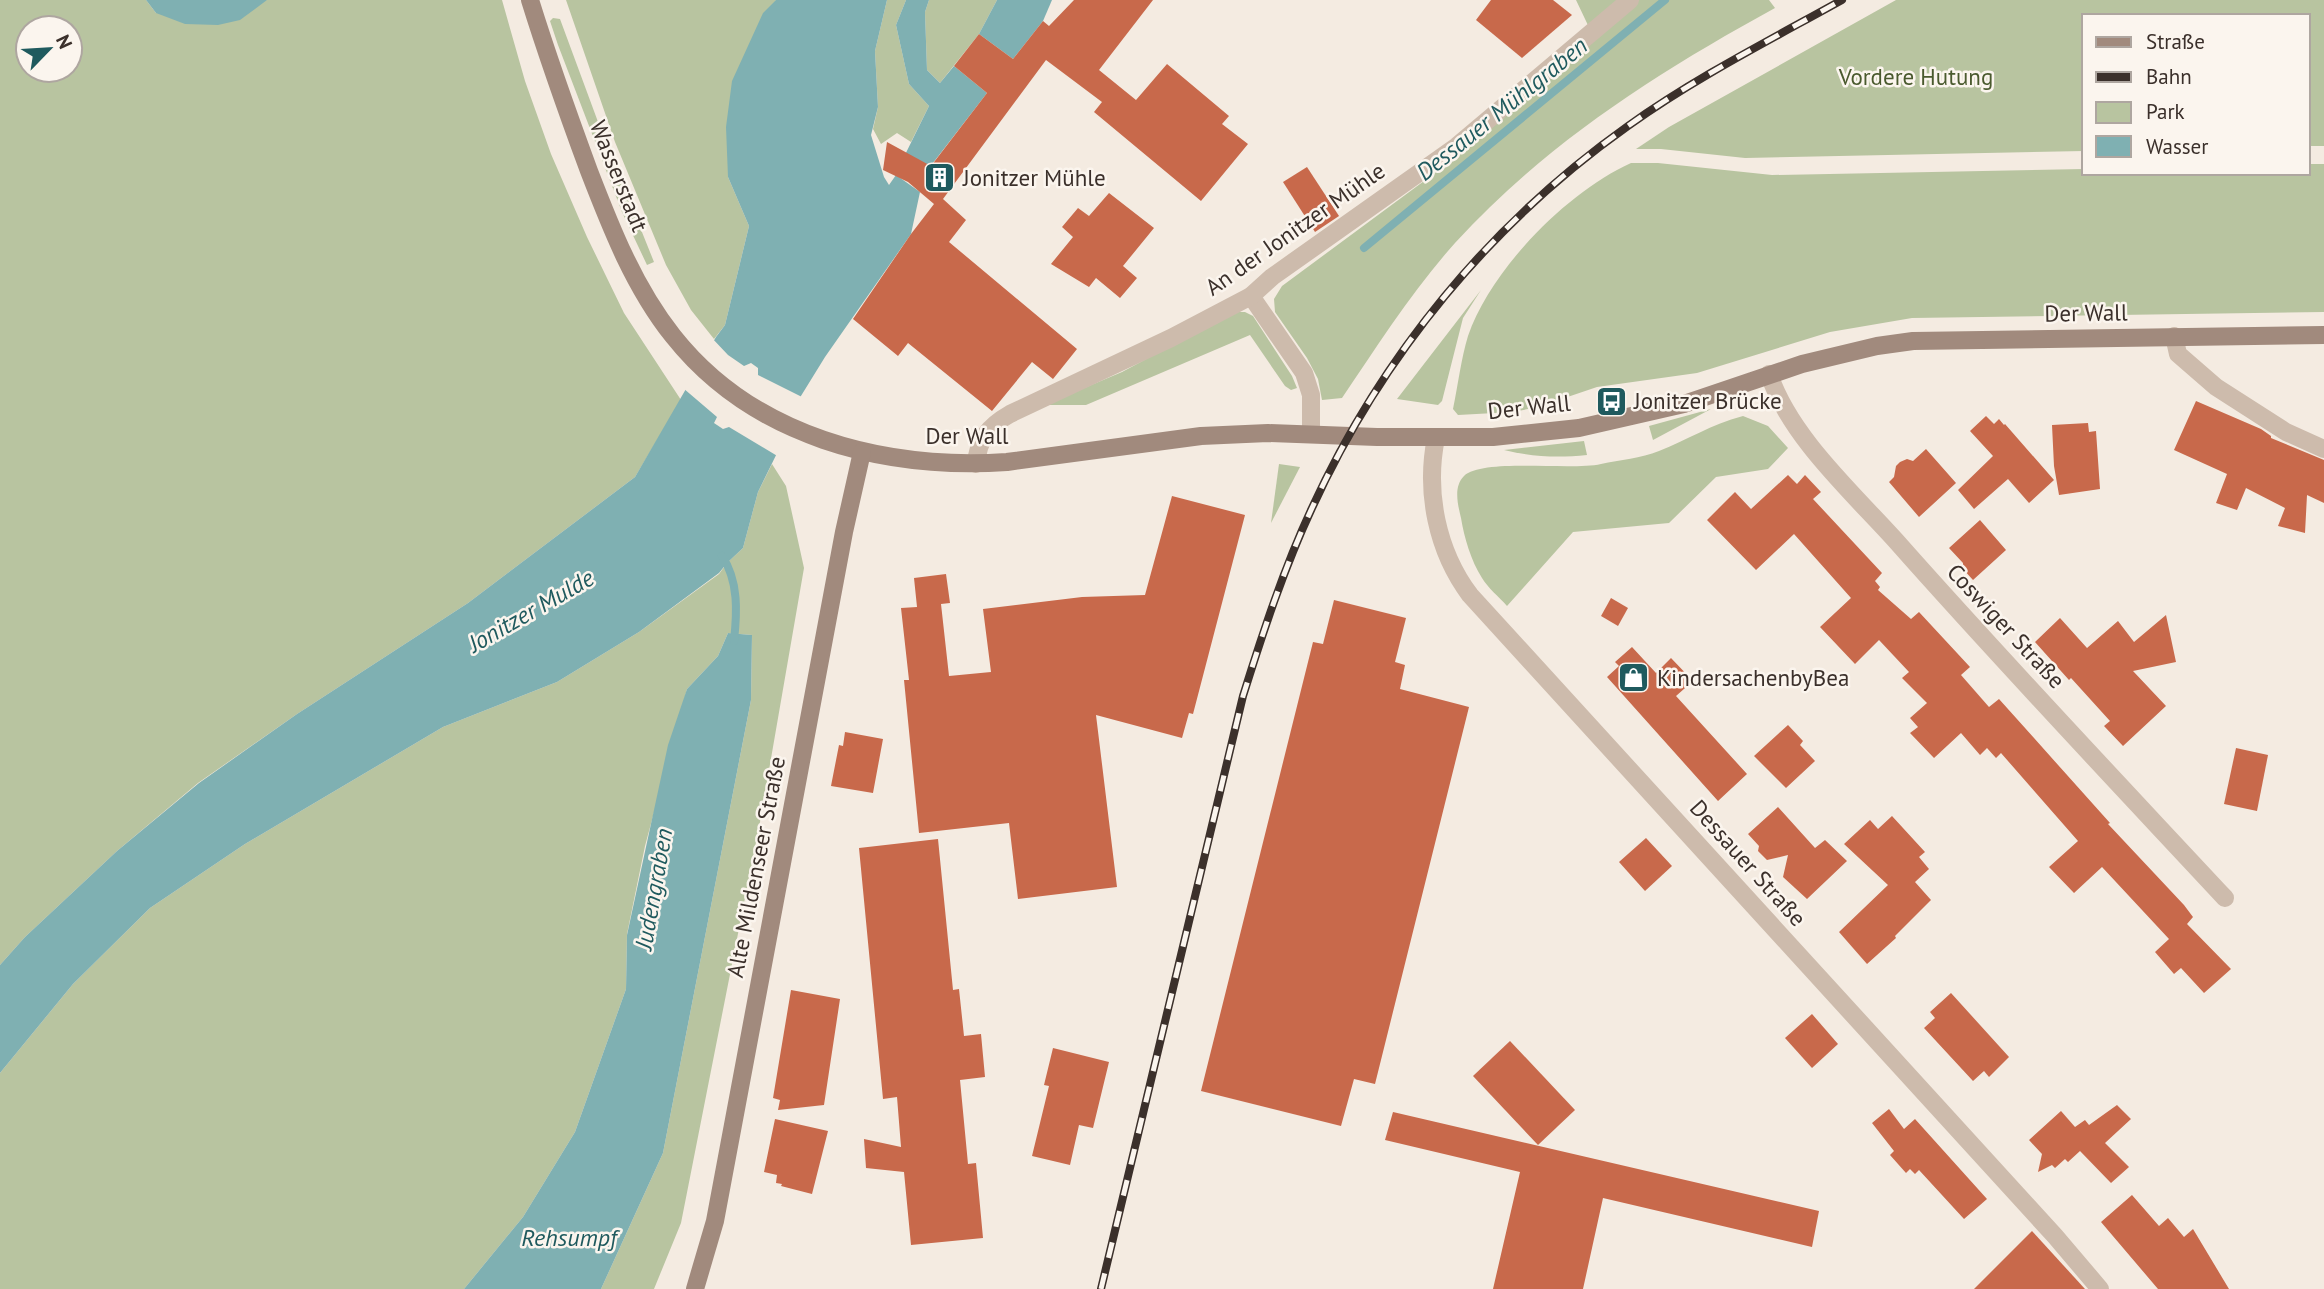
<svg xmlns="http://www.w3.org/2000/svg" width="2324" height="1289" font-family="'PT Sans',sans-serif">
	<rect width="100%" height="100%" fill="#f4ebe1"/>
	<!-- green -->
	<g fill="#b8c4a0" fill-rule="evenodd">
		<path d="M0 0H146L156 13 267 0H502L525 81 551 154 587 237 624 313 681 400 635 477 468 603 297 714 198 783 117 851 25 937 0 965ZM28 28H70V70H28Z"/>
		<polygon points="566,0 776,0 728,177 749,226 725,325 714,339 691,310 666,265 615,142"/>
		<polygon points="887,0 906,0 896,25 909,84 929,106 911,142 897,133 881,144 873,129 878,107 875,51"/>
		<polygon points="929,0 997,0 979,34 940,83 927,70 925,12"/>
		<path d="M1576 0H1769L1775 8C1658 72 1545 144 1455 243 1412 291 1378 345 1342 398L1322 400 1318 379 1307 358 1275 312 1274 299 1282 286 1443 167 1595 40Z"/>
		<polygon points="1896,0 2324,0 2324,146 2308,146 2308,16 2084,16 2084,151 1745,158 1661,149 1636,149 1669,127"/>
		<polygon points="553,18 560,19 601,130 654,262 647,265 622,212 558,45 550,21"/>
		<path d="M1631 163H1658L1772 175 2084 169V173H2308V164H2324V312L1912 318 1830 332 1697 373 1597 387 1538 407 1513 412 1458 415 1453 409C1458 385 1461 359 1468 336 1491 269 1567 192 1631 163Z"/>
		<polygon points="1481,290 1463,318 1442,401 1438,405 1397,399"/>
		<polygon points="1234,312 1245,312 1253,316 1292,376 1297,388 1291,390 1285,386 1250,335 1086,405 1044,405 1122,372"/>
		<polygon points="1711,409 1653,440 1649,426"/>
		<path d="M1743 416 1768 426 1788 448 1768 469 1716 477 1669 523 1573 532 1507 606C1499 597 1488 588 1482 578 1471 561 1464 537 1461 518 1458 505 1453 487 1464 476 1483 458 1570 471 1601 464 1620 460 1641 458 1659 451 1689 439 1710 425 1743 416Z"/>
		<path d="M1584 441 1587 455C1558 458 1533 457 1504 450Z"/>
		<polygon points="772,464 786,486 804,568 760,822 681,1223 654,1289 601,1289 663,1153 751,700 752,635 728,633 718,656 687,689 645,846 627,934 626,989 575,1132 523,1217 464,1289 0,1289 0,1073 73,984 150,908 245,844 443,727 557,682 639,632 719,574 727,563 743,548 758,492"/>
		<polygon points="1279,464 1300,467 1271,523"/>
	</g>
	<!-- water -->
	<g fill="#7fb0b2">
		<polygon points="146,0 267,0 240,20 218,25 185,24 156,13"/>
		<polygon points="776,0 887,0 875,51 878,107 871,135 884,177 889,185 896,175 920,192 911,234 825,357 796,404 781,445 758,492 743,548 727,563 719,573 639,632 557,682 443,727 245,844 150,908 73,984 0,1073 0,965 25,937 117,851 199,783 297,714 468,603 635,477 716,337 725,325 749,226 728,177 726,127 732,81 763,13"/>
		<polygon points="906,0 929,0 925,12 927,70 940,83 954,66 987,93 919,181 900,165 929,106 909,84 896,25"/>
		<polygon points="997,0 1052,0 1043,21 1013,59 979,34"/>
		<polygon points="728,633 752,635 751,700 663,1153 601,1289 464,1289 523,1217 575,1132 626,989 627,935 668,745 687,689 718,656"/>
	</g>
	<!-- pier -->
	<polygon fill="#f4ebe1" points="711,337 728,355 744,366 751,363 758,368 758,375 804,398 779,457 729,427 723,429 714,423 717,417 683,388"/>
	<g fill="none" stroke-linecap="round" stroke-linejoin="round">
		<!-- stream -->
		<g stroke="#7fb0b2" stroke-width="8">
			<polyline points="1364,248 1665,0"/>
			<path d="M722 556C739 581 737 613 734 641"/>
		</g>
	</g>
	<!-- building -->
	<g fill="#c8694b">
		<polygon points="1074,0 1153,0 1099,70 1136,100 1167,64 1229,116 1222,124 1248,144 1201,201 1094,112 1102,102 1046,60 943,199 966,220 949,242 1077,349 1053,379 1032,362 992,411 908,343 898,356 853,319 911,234 934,204 908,182 883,170 887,142 931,166 987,93 954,66 979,34 1013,59 1043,21 1049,26"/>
		<polygon points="1491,0 1553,0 1572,15 1522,58 1476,20"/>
		<polygon points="1307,167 1339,216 1315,232 1283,182"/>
		<polygon points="1109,193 1154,228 1123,266 1137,278 1120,298 1096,278 1089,287 1051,264 1073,237 1062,227 1078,208 1089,216"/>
		<polygon points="2196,401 2261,429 2271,436 2271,438 2324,460 2324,503 2307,495 2305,533 2278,526 2285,508 2246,488 2237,510 2216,503 2227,474 2174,450"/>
		<polygon points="1986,416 1994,424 1999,419 2004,425 2005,424 2054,480 2029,503 2008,479 1974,509 1958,490 1993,456 1970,431"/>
		<polygon points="2088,423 2089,432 2096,431 2100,489 2059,495 2054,466 2052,425"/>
		<polygon points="1926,449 1956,483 1919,517 1889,482 1894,477 1896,466 1900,462 1907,459 1913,461"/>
		<polygon points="1788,475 1797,484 1805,475 1821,492 1813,499 1882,573 1875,581 1880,587 1878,590 1911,619 1919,612 1970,667 1961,675 1989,707 1999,699 2110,823 2108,824 2184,905 2193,917 2187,924 2231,969 2204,993 2181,968 2174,974 2155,952 2169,939 2102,867 2074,893 2049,867 2078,841 2001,753 1996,758 1987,748 1980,755 1961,733 1934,758 1910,733 1918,727 1910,718 1927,703 1902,678 1909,672 1879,640 1855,664 1820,627 1851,598 1794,534 1756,570 1707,520 1735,492 1751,509"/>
		<polygon points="1172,496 1245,515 1193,714 1189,713 1182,738 1096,715 1117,887 1018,899 1009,823 919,833 904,680 909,680 901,608 917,607 914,578 946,574 950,603 941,604 949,676 991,672 983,609 1082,597 1145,595"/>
		<polygon points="1980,520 2006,550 1973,580 1963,569 1963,563 1949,548"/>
		<polygon points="1611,598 1628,608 1618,626 1601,616"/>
		<polygon points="1334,600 1406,618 1395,662 1405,665 1400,689 1469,707 1375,1084 1354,1079 1341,1126 1201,1091 1313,642 1323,644"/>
		<polygon points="2166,615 2176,662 2133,671 2166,706 2123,746 2104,726 2110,721 2071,678 2069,680 2035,642 2060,618 2087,648 2118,621 2134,642"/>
		<polygon points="1632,647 1656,673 1671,658 1693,681 1676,696 1747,774 1718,801 1607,677 1619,666 1615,662"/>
		<polygon points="1788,725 1803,741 1800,745 1815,761 1786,788 1754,756"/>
		<polygon points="845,732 883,739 873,793 831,786 839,745 843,746"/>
		<polygon points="2236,748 2268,755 2257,811 2224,804"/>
		<polygon points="1778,807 1815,848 1825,840 1847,861 1807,899 1783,877 1788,855 1767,860 1758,851 1759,846 1748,834"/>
		<polygon points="1892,816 1925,852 1919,857 1929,869 1915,882 1931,900 1895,936 1896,938 1867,964 1839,932 1888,885 1844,844 1870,820 1878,829"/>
		<polygon points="1646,838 1672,866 1645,891 1619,862"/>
		<polygon points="938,839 953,990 959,989 964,1036 981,1034 985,1077 960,1080 968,1164 976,1163 983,1238 911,1245 904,1172 866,1168 864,1139 901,1147 897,1097 883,1099 859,848"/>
		<polygon points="791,990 840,999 824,1105 778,1110 780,1100 773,1098"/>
		<polygon points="1951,993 2009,1057 1989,1077 1984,1071 1973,1081 1924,1028 1935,1018 1930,1012"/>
		<polygon points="1812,1014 1838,1044 1812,1068 1785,1038"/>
		<polygon points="1510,1041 1575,1110 1538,1145 1473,1076"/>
		<polygon points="1053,1048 1109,1062 1093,1128 1079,1125 1070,1165 1032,1156 1049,1086 1044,1085"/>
		<polygon points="2117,1105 2131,1119 2105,1143 2129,1167 2111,1183 2080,1151 2068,1162 2065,1159 2055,1168 2052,1165 2038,1172 2042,1154 2029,1140 2061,1111 2075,1127 2085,1120 2089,1125"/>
		<polygon points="1889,1109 1904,1129 1915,1119 1987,1199 1964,1219 1919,1170 1915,1174 1910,1169 1906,1173 1890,1155 1894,1151 1872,1123"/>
		<polygon points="1393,1112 1819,1211 1812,1247 1603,1198 1583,1289 1493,1289 1520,1172 1385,1140"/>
		<polygon points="775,1119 828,1131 812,1194 781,1186 782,1184 776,1183 777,1175 764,1172"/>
		<polygon points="2132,1195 2159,1226 2168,1218 2184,1237 2193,1229 2229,1289 2158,1289 2101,1222"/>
		<polygon points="2032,1231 2085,1289 1974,1289"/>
	</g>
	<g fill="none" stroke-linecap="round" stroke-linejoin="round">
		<!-- minor -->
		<g stroke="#cdbbac" stroke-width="18">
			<polyline points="1251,296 1304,373 1311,395 1311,434"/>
			<polyline points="2174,336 2178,354 2216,387 2286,432 2324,449"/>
			<path d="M1769 374C1790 437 1853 493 1897 542 2004 663 2115 780 2225 898"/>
			<path d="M1436 438C1425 492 1437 551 1470 595L2055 1236 2100 1289"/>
			<path d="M976 464C978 439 989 426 1010 414L1171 338 1251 296 1272 277 1457 146 1630 0"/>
		</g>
		<!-- secondary -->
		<g stroke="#a18a7d" stroke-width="18">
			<path d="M530 0C548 58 568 114 589 171 611 228 634 287 673 336 753 437 883 470 1007 462L1201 436 1268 433 1377 437H1493L1579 428 1684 404 1802 364 1877 346 1913 341 2324 335"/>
			<polyline points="695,1289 715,1221 844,532 862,452"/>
		</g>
		<defs>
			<path id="rail" d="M1101 1289 1243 696C1263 632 1284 568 1312 508 1382 355 1491 223 1628 126 1695 78 1770 40 1842 0"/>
		</defs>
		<!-- rail casing -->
		<use href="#rail" stroke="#3b302b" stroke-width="8"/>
		<!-- rail -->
		<use href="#rail" stroke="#fbf5ee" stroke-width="5" stroke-dasharray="16" stroke-linecap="butt"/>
	</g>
	<!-- icons -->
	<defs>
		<symbol id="building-square" viewBox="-11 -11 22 22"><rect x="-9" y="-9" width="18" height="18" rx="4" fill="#1f5a5e" stroke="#fbf5ee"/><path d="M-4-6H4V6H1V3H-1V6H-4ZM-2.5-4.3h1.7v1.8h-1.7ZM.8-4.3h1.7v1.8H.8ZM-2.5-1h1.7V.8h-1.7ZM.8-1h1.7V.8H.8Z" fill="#fff"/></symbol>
		<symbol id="bus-square" viewBox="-11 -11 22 22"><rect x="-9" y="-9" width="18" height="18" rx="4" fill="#1f5a5e" stroke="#fbf5ee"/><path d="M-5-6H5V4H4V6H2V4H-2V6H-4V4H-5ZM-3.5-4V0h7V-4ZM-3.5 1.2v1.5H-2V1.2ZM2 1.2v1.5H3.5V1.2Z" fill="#fff"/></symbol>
		<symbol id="shop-square" viewBox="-11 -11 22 22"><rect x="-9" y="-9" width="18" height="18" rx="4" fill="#1f5a5e" stroke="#fbf5ee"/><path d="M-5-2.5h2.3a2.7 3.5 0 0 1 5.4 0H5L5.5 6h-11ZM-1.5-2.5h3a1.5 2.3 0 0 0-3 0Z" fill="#fff"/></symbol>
	</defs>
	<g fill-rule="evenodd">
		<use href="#building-square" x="922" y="160" width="35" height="35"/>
		<use href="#bus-square" x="1594" y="384" width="35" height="35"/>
		<use href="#shop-square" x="1616" y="660" width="35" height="35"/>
	</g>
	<g text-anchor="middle" stroke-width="5" stroke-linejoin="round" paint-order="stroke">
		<!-- park labels -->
		<g font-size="23" fill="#4a5a2e" stroke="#fbf5ee">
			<text x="1916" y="85">Vordere Hutung</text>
		</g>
		<!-- street labels -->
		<g font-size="23" fill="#3b302b" stroke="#fbf5ee">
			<text transform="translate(619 176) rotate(68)" y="8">Wasserstadt</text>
			<text transform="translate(1295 229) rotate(-35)" y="8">An der Jonitzer Mühle</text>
			<text transform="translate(2086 313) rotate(-1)" y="8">Der Wall</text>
			<text transform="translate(1529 407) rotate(-6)" y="8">Der Wall</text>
			<text x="967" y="444">Der Wall</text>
			<text transform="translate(2006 626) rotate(47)" y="8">Coswiger Straße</text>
			<text transform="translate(1748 863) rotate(48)" y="8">Dessauer Straße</text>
			<text transform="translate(756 867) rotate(-79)" y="8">Alte Mildenseer Straße</text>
		</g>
		<!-- poi labels -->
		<g font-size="23" fill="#3b302b" stroke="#fbf5ee" text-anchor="start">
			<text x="963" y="186">Jonitzer Mühle</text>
			<text x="1634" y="409">Jonitzer Brücke</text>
			<text x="1657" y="686">KindersachenbyBea</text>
		</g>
		<!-- water labels -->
		<g font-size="24" font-style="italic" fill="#1f5a5e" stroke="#fbf5ee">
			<text transform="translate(1502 109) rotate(-39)" y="8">Dessauer Mühlgraben</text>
			<text transform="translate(531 611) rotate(-30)" y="8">Jonitzer Mulde</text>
			<text transform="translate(654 889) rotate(-80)" y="8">Judengraben</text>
			<text x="569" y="1246">Rehsumpf</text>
		</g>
	</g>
	<!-- legend -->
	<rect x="2082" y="14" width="228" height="161" fill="#fbf5ee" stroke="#aea6a0" stroke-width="2"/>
	<rect x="2096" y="37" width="35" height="10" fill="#a18a7d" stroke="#aea6a0" stroke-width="2"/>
	<text x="2146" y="49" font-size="21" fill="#3b302b">Straße</text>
	<rect x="2096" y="72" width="35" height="10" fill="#3b302b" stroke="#aea6a0" stroke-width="2"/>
	<text x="2146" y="84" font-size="21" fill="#3b302b">Bahn</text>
	<rect x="2096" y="102" width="35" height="21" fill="#b8c4a0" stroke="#aea6a0" stroke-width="2"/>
	<text x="2146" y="119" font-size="21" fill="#3b302b">Park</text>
	<rect x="2096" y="136" width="35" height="21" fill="#7fb0b2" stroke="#aea6a0" stroke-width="2"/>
	<text x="2146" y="154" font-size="21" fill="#3b302b">Wasser</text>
	<!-- north arrow -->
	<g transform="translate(49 49) rotate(65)"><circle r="33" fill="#fbf5ee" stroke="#aea6a0" stroke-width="2"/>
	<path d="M0-5L12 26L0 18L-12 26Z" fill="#1f5a5e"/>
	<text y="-10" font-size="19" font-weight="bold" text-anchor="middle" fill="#3b302b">N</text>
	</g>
</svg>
